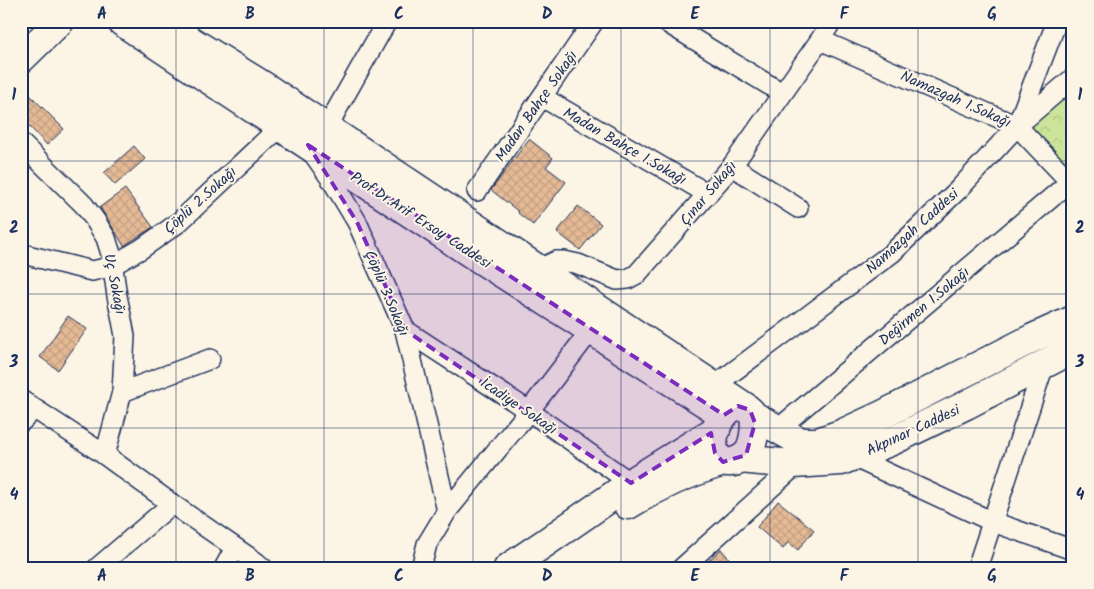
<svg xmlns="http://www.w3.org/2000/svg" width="1094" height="589" font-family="Kalam,sans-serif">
	<defs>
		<pattern id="park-crowns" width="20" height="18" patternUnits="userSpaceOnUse" patternTransform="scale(1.25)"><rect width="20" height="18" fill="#cce499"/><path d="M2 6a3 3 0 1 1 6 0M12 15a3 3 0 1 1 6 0" fill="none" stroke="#afc486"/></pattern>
		<pattern id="building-cross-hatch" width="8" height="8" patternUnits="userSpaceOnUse" patternTransform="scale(1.25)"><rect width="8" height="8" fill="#e5ba95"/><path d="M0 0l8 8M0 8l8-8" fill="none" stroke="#c4a083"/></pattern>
	</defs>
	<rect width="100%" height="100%" fill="#fcf5e5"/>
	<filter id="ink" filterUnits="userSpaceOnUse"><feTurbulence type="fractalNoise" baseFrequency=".02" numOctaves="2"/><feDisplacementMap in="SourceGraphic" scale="10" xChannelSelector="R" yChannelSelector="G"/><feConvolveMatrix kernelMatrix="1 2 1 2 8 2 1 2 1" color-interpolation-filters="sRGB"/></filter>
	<g filter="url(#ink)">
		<!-- park -->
		<polygon fill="url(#park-crowns)" stroke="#748a7c" points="1073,89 1073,171 1030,127"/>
		<!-- building -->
		<g fill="url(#building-cross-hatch)" stroke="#1b2f5e">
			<polygon points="29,94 64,129 47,145 28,125 21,131 21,102"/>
			<polygon points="529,139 553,158 546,167 566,182 533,225 518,213 519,212 491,190"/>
			<polygon points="134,146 145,159 115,185 104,173"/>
			<polygon points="125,189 153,227 124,246 100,207"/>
			<polygon points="578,206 601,224 580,250 557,232"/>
			<polygon points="68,316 87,329 58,370 40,357"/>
			<polygon points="778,501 814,530 798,550 788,542 783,549 757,527"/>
			<polygon points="721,549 737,568 701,568"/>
		</g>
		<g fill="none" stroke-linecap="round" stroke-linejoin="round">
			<defs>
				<g id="street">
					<polyline points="664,21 782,93"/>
					<polyline points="820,40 1017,126 1073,185"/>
					<polyline points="542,97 708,194"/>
					<polyline points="1018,123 1057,21"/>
					<polyline points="328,129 336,111 387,21"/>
					<polyline points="21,143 84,205 95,220 106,238 111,254 117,296 121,315 125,336 122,392 105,455"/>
					<polyline points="314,155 333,182 357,222 405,330 447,511"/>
					<polyline points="732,166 798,208"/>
					<polyline points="477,191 594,21"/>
					<polyline points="21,252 27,255 92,271 101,269 113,265 141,249 178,223 280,127"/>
					<polyline points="539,269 556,261 564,261 578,264 617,280 628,279 637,274 732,166 820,40 832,21"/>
					<polyline points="405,330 529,411 631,483"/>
					<polyline points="714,386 892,253 959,189 1017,126 1073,78"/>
					<polyline points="122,392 210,359"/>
					<polyline points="21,400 102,453 172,504 256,562 263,568"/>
					<polyline points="21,422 34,409"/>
					<polyline points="778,429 1070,182"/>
					<polyline points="853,457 993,522 1073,550"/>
					<polyline points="97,568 172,504"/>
					<polyline points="224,568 235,548"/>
					<polyline points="421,568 427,544 447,511 529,411 591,330"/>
					<polyline points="682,568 797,464"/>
					<polyline points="977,568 1044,365"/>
				</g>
				<g id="secondary">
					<polyline points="121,21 469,252 724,415"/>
					<polyline points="163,21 178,33 262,85 745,407"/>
					<polyline points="21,59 60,21"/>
					<path d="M754 416C756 428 754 444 747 454 739 464 721 466 715 453 706 430 734 387 754 416L801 442H818L841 434 882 415 1033 338 1073 320"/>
					<polyline points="740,459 793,464 841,461 892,441 966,405 1073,349"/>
					<path d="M628 505C657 487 690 472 723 462"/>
					<polyline points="508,568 545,543 637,479 716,430"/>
				</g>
			</defs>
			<!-- street casing -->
			<use href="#street" stroke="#1b2f5e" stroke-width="22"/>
			<!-- secondary casing -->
			<use href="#secondary" stroke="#1b2f5e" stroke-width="31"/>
			<!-- street -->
			<use href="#street" stroke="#fcf5e5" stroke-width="19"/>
			<!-- secondary -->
			<use href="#secondary" stroke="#fcf5e5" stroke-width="28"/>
		</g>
	</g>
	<!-- marked area -->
	<path fill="#7b2cbf" fill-opacity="0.2" stroke="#7b2cbf" stroke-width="4" stroke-dasharray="10 6" stroke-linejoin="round" d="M308 145 724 415 738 406 750 410 755 423 746 455 723 462 715 453 711 433 631 483 405 330 357 222Z"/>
	<!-- grid -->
	<path fill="none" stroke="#1b2f5e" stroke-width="1" stroke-opacity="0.55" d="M176 21V568M324 21V568M473 21V568M621 21V568M770 21V568M918 21V568M21 161H1073M21 294H1073M21 428H1073"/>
	<g text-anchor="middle" stroke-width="4" stroke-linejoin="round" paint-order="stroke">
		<!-- street labels -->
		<g font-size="15" fill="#1b2f5e" stroke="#fcf5e5">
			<text transform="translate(956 99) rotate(24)" y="5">Namazgah 1.Sokağı</text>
			<text transform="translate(536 106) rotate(-55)" y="5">Madan Bahçe Sokağı</text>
			<text transform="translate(625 146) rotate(30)" y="5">Madan Bahçe 1.Sokağı</text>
			<text transform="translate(708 193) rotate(-50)" y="5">Çınar Sokağı</text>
			<text transform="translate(200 200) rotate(-42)" y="5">Çöplü 2.Sokağı</text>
			<text transform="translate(421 220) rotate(33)" y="5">Prof.Dr.Arif Ersoy Caddesi</text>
			<text transform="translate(912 231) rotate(-42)" y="5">Namazgah Caddesi</text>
			<text transform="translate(115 284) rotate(79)" y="5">Uç Sokağı</text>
			<text transform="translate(387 293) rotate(67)" y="5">Çöplü 3.Sokağı</text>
			<text transform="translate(924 306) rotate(-40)" y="5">Değirmen 1.Sokağı</text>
			<text transform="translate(519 406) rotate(34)" y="5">İcadiye Sokağı</text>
			<text transform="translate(913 430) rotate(-25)" y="5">Akpınar Caddesi</text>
		</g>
	</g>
	<!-- margin -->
	<rect width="1094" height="589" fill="none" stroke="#fcf5e5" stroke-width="55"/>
	<rect x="28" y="28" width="1038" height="534" fill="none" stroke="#1b2f5e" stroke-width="2"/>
	<g font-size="16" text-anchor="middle" font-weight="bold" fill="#1b2f5e">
		<text x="102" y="19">A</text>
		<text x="250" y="19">B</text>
		<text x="399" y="19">C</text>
		<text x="547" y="19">D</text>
		<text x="695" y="19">E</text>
		<text x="844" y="19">F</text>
		<text x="992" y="19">G</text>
		<text x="14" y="100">1</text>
		<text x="1080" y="100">1</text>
		<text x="14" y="233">2</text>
		<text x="1080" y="233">2</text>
		<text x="14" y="367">3</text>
		<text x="1080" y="367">3</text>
		<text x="14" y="500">4</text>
		<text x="1080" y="500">4</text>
		<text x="102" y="581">A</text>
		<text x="250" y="581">B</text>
		<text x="399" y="581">C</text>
		<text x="547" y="581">D</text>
		<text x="695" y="581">E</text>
		<text x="844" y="581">F</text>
		<text x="992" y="581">G</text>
	</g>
</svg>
